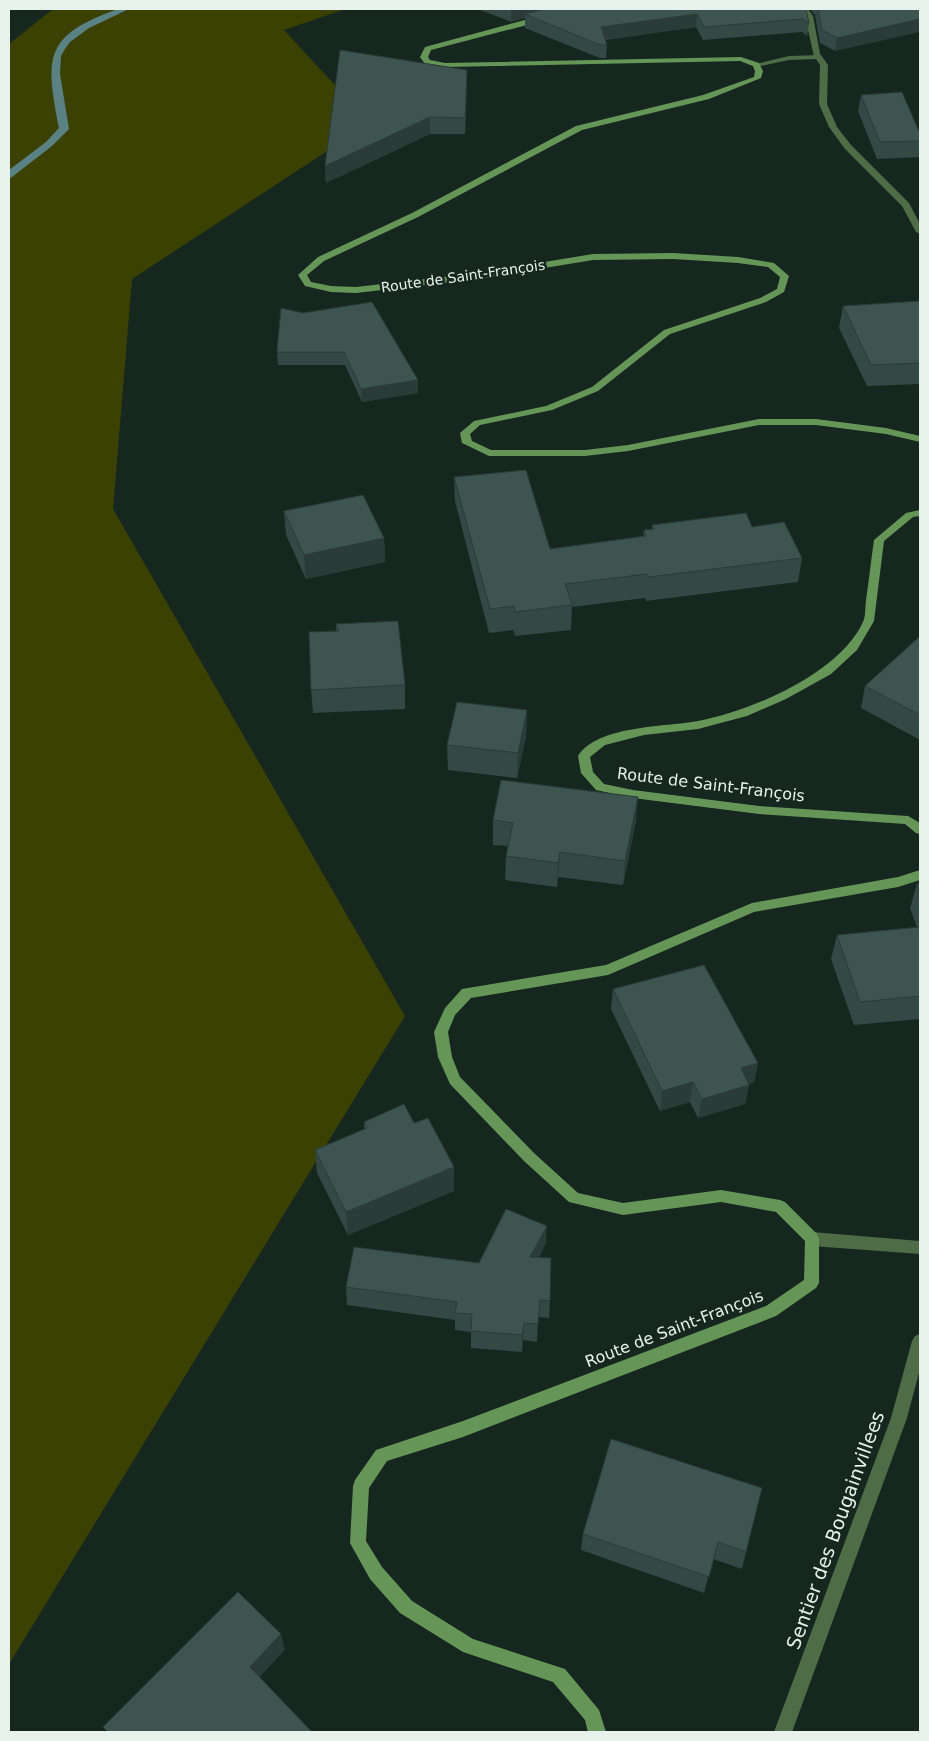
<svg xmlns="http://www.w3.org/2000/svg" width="929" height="1741" font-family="'DejaVu Sans',sans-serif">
	<rect width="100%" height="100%" fill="#16271f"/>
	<!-- green -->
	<polygon fill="#3b4201" points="53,9 345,9 284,30 370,123 132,279 113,509 405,1016 9,1664 9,44"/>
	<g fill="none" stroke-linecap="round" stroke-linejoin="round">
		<!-- stream -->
		<path fill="#5a8184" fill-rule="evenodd" d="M118 9H129L89 28 70 42 65 49 61 56 60 74 69 129 52 146 12 177 9 178V170L46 142 59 128C46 58 42 36 118 9Z"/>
		<!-- lane -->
		<polygon fill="#4e6c46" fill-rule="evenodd" points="801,9 808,9 813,16 821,59 814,57 805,16"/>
		<!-- street -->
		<g fill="#4e6c46" fill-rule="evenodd">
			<polygon points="821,55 828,65 827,104 837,127 851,145 909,203 920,224 920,234 916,232 902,206 845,149 829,127 819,104 820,65 816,59 789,60 756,67 752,65 789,56"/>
			<polygon points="812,1232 920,1241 920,1254 812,1246 807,1244 805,1239 807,1234"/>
			<polygon points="920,1334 920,1369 907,1418 792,1732 774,1732 891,1418 912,1341 915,1336"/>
		</g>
		<!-- secondary -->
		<g fill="#659658" fill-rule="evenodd">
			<polygon points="555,9 564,9 542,21 431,50 428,57 430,60 445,63 741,57 759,63 763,71 761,78 709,99 582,130 418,217 324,261 307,275 311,282 331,286 356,287 477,273 593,254 673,253 738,257 774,263 789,276 784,292 766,302 670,334 598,391 552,410 480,425 470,434 472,441 491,450 585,450 628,445 759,419 816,419 886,428 920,436 920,442 886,434 816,425 759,425 628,451 585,456 489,456 462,443 460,433 474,421 546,406 592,387 664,330 760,298 777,289 780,277 768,267 738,263 673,259 593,260 477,279 356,293 331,292 305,286 298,275 318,257 412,213 576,126 703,95 754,77 755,71 753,66 740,61 445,67 425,64 420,57 425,47 536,17"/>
			<path d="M920 510V516L913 517 884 541 874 621 857 650 831 674 786 699 747 716 698 729 644 735 605 745 590 757 593 772 604 784 633 790 759 806 908 816 920 823V834L916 833 905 824 759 814 633 798 596 790 581 773 578 756C598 725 666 727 698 721 751 711 839 674 863 622 866 616 865 607 866 600 869 580 871 560 874 540L906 513Z"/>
			<polygon points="920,870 920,880 898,887 754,912 608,975 471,998 455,1015 448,1032 452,1057 460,1077 534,1153 578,1193 623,1203 721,1190 780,1200 785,1202 817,1234 819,1239 819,1283 816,1288 776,1316 463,1437 387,1461 369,1488 366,1541 382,1567 412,1601 473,1639 565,1669 599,1710 606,1732 588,1732 585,1720 553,1682 463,1652 400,1613 370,1579 350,1543 353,1486 355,1480 376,1450 463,1421 766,1306 804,1280 805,1241 776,1212 721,1202 623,1215 569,1202 524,1161 450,1084 438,1057 434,1032 445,1008 462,989 606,965 752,903 898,877"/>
		</g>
	</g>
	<!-- wall -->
	<g fill="#344845">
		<polygon points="478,9 806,9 809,23 807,36 802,32 703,40 696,27 605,40 607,45 606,58 600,58 525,28 525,18 511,22"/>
		<polygon points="810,9 920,9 835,51 820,43 815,15"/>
		<polygon points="467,87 465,134 430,134 326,183 325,166"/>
		<polygon points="861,95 920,134 920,157 877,159 858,111"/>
		<polygon points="920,301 920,384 867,386 839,328 843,306"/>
		<polygon points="281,308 418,393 362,402 345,365 278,365 277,352"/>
		<polygon points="454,477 550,549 643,536 644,530 652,529 652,525 752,527 802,558 798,582 646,601 645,598 572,607 571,630 515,636 513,630 489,633 455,501"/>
		<polygon points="284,511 384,538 385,562 306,579 286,535"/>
		<polygon points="336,624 405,685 405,709 313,713 311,690 336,631"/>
		<polygon points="920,638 920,740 861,708 865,686"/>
		<polygon points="527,710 526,736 517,778 448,770 447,745"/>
		<polygon points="493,820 636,821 623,885 558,877 557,887 505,880 506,856 508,846 493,845"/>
		<polygon points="917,884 920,884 920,1019 854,1025 831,959 837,935 917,927 910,908"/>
		<polygon points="613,989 758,1063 754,1082 749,1084 745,1104 698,1118 690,1102 660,1111 611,1009"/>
		<polygon points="364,1122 414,1123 454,1191 348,1235 317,1173 315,1150 364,1129"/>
		<polygon points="546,1243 539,1257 550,1301 549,1318 538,1317 537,1342 523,1340 522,1352 471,1348 471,1332 455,1330 455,1320 347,1305 346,1287 479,1263"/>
		<polygon points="611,1439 746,1552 742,1569 713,1559 704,1593 581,1550 583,1534"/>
	</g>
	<!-- shaded-wall -->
	<g fill="#2b3b38">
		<polygon points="511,9 551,9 525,14 525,18 511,22"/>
		<polygon points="697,14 696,27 601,40 601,27"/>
		<polygon points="920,19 920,32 835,51 837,38"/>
		<polygon points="467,70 467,87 465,134 465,118"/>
		<polygon points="430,117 430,134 326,183 325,166"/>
		<polygon points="418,380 418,393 362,402 361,389"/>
		<polygon points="384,538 385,562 306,579 304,555"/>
		<polygon points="527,710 526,736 517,778 518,753"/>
		<polygon points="638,797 636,821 623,885 625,861"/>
		<polygon points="560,852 558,877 557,887 558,863"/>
		<polygon points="758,1063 754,1082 737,1087 741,1068"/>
		<polygon points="693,1082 690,1102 660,1111 662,1091"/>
		<polygon points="749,1085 745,1104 698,1118 702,1099"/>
		<polygon points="454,1167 454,1191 348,1235 346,1212"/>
		<polygon points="547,1226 546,1243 530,1274 530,1257"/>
		<polygon points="524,1323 523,1340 522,1352 522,1335"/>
		<polygon points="281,1634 285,1650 254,1683 250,1667"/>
	</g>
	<!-- building -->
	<g fill="#3d5450" stroke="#2b3b38">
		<polygon points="545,9 806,9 809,23 803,19 704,27 697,14 601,27 607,45 600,45 525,14"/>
		<polygon points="818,9 920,9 920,19 837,38 822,30"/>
		<polygon points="340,50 467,70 465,118 430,117 325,166"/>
		<polygon points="902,92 920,134 920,141 880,142 861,95"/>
		<polygon points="920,301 920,363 871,365 843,306"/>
		<polygon points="372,302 418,380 361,389 344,352 277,352 281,308 303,313"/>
		<polygon points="526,470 550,549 646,536 644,530 654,529 652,525 746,513 752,527 784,522 802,558 649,577 647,574 565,584 572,605 515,612 514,606 490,609 454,477"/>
		<polygon points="363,495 384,538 304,555 284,511"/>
		<polygon points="398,621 405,685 311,690 309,632 339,631 336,624"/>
		<polygon points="919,637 920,638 920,715 865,686"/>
		<polygon points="457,702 527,710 518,753 447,745"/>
		<polygon points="501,780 638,797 625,861 560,852 558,863 506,856 513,823 493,820"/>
		<polygon points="917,884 920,884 920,894"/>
		<polygon points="920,927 920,996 860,1002 837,935"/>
		<polygon points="704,965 758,1063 741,1068 749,1085 702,1099 693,1082 662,1091 613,989"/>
		<polygon points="404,1104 414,1123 428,1118 454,1167 346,1212 315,1150 367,1128 364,1122"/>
		<polygon points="506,1209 547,1226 530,1257 551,1258 550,1301 540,1300 538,1324 524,1323 522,1335 471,1331 472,1314 455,1313 457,1302 346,1287 354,1247 479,1263"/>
		<polygon points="611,1439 762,1488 746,1552 718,1542 709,1577 583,1534"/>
		<polygon points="238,1592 281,1634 250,1667 312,1732 108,1732 103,1727"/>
	</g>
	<g text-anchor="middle" stroke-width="5" stroke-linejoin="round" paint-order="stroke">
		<!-- far-street labels -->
		<g font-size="14" fill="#e7f2ec" stroke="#16271f">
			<text transform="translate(463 276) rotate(-8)" y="5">Route de Saint-François</text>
		</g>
		<!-- street labels -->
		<g font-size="16" fill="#e7f2ec" stroke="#16271f">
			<text transform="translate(711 784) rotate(7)" y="6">Route de Saint-François</text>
			<text transform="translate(674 1328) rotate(-21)" y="6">Route de Saint-François</text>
		</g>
		<!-- near-street labels -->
		<g font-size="19" fill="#e7f2ec" stroke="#16271f">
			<text transform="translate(835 1530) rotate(-70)" y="7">Sentier des Bougainvillees</text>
		</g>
	</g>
	<!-- border -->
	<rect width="929" height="1741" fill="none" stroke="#e7f2ec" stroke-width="20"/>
</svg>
